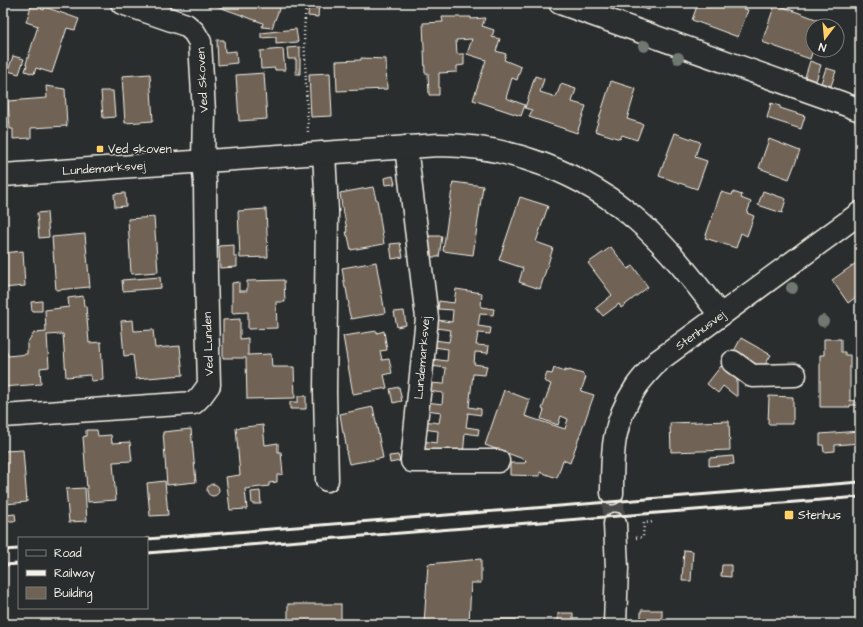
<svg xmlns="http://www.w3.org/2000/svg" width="863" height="627" font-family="'Architects Daughter',sans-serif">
	<rect width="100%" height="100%" fill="#2a2d2e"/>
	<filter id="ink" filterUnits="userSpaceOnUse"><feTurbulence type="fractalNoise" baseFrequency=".025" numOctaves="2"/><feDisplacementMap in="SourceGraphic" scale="8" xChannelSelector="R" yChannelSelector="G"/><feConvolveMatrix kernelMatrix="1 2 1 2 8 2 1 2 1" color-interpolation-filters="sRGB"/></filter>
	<g filter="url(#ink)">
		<!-- building -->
		<g fill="#6f6356" stroke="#f4f1e8">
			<polygon points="32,3 43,3 41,9 44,10 45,7 79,19 75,30 67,28 52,73 36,68 34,74 25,71 27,65 26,64 38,26 26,22"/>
			<polygon points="201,3 280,3 281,4 272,28 262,27 263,23 211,4 210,7"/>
			<polygon points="309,3 319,3 318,17 308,16"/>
			<polygon points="629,3 652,3 649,10"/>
			<polygon points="698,3 727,3 748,10 738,37 692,20"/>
			<polygon points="775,4 824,22 823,26 813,26 813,50 810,59 762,42"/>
			<polygon points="442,17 471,17 471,19 485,18 482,26 494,30 492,37 500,39 496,51 506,54 504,60 521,67 517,80 512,78 506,98 525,105 521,116 473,100 486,60 467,54 472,39 456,40 457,54 464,54 464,65 457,66 457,72 439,73 439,95 429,95 428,73 425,73 423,23 443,22"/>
			<polygon points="296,29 298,42 276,44 276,37 261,38 261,33"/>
			<polygon points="217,40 224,40 225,52 236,51 237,63 218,65"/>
			<polygon points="300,47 300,74 296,74 296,59 288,59 287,48"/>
			<polygon points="283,49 285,70 275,70 275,68 261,69 260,51"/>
			<polygon points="13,56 24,59 19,74 8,71"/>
			<polygon points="361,58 386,59 387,89 337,91 336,61 361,60"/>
			<polygon points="810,61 821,65 816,81 805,77"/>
			<polygon points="826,68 836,71 831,86 821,83"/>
			<polygon points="264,73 267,119 239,121 236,75"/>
			<polygon points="330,73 332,116 311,117 309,74"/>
			<polygon points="150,74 153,121 125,123 122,76"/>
			<polygon points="535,76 544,79 540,92 556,97 561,84 576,89 572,102 586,106 577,133 529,117 532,110 525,108"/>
			<polygon points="611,81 636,89 627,119 643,124 637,140 622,135 620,139 595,131"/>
			<polygon points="3,82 5,82 6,111 3,111"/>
			<polygon points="46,86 65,89 67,126 31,128 31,138 13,139 13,129 10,129 8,101 47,98"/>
			<polygon points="101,91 113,91 115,117 103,118"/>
			<polygon points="771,103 780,106 780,108 805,116 801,129 767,118"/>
			<polygon points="675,133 700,142 695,157 707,161 697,189 659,176"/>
			<polygon points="769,139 800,151 789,179 759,168"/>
			<polygon points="393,176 395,184 385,185 384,178"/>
			<polygon points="453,182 483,186 473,255 443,251"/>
			<polygon points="373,187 376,199 377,199 384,244 351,250 348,236 347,236 346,231 347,231 344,213 343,214 340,193"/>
			<polygon points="763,191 786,199 782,213 758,205"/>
			<polygon points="721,192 732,195 733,192 742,195 741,198 751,202 747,213 754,216 747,236 741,233 736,248 705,238"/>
			<polygon points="125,193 126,206 115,207 114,194"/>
			<polygon points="520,197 548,206 536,242 553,248 540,289 519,282 523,268 499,260"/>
			<polygon points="266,209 268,257 240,258 238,211"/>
			<polygon points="47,212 49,237 39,238 37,213"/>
			<polygon points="154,217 158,272 131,274 128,219"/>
			<polygon points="85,234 90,287 56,290 52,237"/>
			<polygon points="425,236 442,236 439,257 425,257"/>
			<polygon points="400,243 403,257 392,259 390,244"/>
			<polygon points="234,245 234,257 237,257 237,267 220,268 219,246"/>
			<polygon points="611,247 628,269 633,266 648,287 621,308 619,304 603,316 596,308 612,295 588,263"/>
			<polygon points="23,251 25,286 3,288 3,253"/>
			<polygon points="376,262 385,313 351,319 349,312 348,307 349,305 346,288 345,288 342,268"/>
			<polygon points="856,263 860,269 860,294 848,303 832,280"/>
			<polygon points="160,277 161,288 123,291 122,280"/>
			<polygon points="284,280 285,302 276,302 277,328 248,329 248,312 232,313 232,283 239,282 239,291 247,291 247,281"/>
			<polygon points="456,289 482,293 481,307 494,309 493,315 480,314 478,326 491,328 490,334 478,333 476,345 489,346 488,353 475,352 474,364 487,366 485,375 473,374 469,407 481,409 481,415 468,413 466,427 479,429 478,435 465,433 463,456 421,449 422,441 437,443 438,431 423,429 424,421 439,423 441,412 426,410 427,402 442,404 443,393 428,391 429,383 444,384 446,368 431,366 432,359 447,361 448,349 434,347 434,340 449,342 451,330 436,328 437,320 452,322 453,310 438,309 439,301 454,303"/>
			<polygon points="83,296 84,306 86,306 89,343 101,342 103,380 91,381 90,375 66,377 63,334 47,335 49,367 40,368 41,384 3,387 3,349 6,349 8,356 27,354 27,343 34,333 46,332 45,310 69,307 68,298"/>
			<polygon points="42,301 42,311 32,311 31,302"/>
			<polygon points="404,311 406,325 397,327 394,312"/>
			<polygon points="240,319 240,339 248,338 248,355 271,354 272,367 294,367 295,398 247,399 246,358 223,358 223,320"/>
			<polygon points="133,320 134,331 153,330 155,348 180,346 183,375 136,379 133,355 124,356 121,321"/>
			<polygon points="377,331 377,333 384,331 387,350 380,351 382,360 389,359 392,373 384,375 387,388 353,394 343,336"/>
			<polygon points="741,338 771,355 763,368 734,351"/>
			<polygon points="824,339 841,339 841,352 845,352 845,355 850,355 850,401 858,400 858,405 850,405 850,407 820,407 820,355 824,355"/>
			<polygon points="721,366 737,378 737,397 723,386 718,393 707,384"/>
			<polygon points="554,368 565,372 565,370 569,371 569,370 583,374 583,375 586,377 581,391 594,395 570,463 563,460 557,478 540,472 540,476 510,475 510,463 525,463 526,460 485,445 504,390 530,400 525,416 565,429 568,419 561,416 558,425 541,419 544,410 542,409 551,384 544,381 547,373 552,374"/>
			<polygon points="399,387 402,401 393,403 390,389"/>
			<polygon points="298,396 306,396 306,409 290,409 290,402 298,402"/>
			<polygon points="769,396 793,397 793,424 768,424"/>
			<polygon points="373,407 383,458 349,464 346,452 347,452 344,433 343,433 340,414"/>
			<polygon points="729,421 730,450 671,452 670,423"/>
			<polygon points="263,425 265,445 278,443 278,452 281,452 283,474 277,475 277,482 269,483 269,486 245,489 247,509 230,510 226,477 240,475 236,428"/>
			<polygon points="191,429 196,482 167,485 163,432"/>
			<polygon points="86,430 97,430 98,436 111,435 112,443 130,442 132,461 113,462 116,500 88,502 83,437 86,436"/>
			<polygon points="860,431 860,443 835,445 835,451 824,452 823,445 820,445 820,434"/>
			<polygon points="23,450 27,502 5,504 6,515 15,514 16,521 7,521 7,523 3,523 3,451"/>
			<polygon points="398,455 400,461 390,463 389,456"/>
			<polygon points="733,456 734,464 709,466 709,458"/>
			<polygon points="165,481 168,515 150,516 147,483"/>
			<circle cx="213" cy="490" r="6"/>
			<polygon points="85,488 87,521 69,522 66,489"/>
			<polygon points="260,491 261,504 252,504 251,492"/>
			<polygon points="684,550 693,551 691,581 682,581"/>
			<polygon points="481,559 481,583 471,583 469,624 424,624 428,564"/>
			<polygon points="722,565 731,565 731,577 721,576"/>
			<rect x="288" y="604" width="53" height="20"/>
			<polygon points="641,610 662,610 662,621 672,621 672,624 638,624 638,621 641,621"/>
			<polygon points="558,613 573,613 573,621 579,621 579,624 544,624 544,621 558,621"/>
			<rect x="496" y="619" width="22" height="5"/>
		</g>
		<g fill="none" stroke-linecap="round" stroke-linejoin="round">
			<!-- minor-tunnel -->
			<polyline stroke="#484a4a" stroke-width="22" stroke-dasharray="22 11" stroke-linecap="butt" points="612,493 615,524"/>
			<defs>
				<g id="minor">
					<polyline points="560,3 839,102 860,110"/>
					<polyline points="406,147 427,318 412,461 498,461"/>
					<polyline points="324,153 327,211 325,392 327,480"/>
					<path id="s1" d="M3 175 438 145C510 145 584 173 638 221 669 248 695 282 720 315"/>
					<polyline points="733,362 752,376 795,375"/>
					<polyline points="3,416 194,403 201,396 209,385 206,276 205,183 203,161 204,112 200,42 194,32 186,25 122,3"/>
					<path id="s2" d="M612 493C612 452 612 423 636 387 642 378 651 369 658 361L860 213"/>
					<polyline points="615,524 617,568 615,624"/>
				</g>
			</defs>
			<!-- minor casing -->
			<use href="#minor" stroke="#f4f1e8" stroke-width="25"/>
			<!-- path -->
			<g stroke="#f4f1e8" stroke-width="2.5" stroke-dasharray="1 3" stroke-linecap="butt">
				<polyline points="306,3 304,33 308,132"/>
				<polyline points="636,538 643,537 644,523 654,522"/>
			</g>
			<!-- minor -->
			<use href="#minor" stroke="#2a2d2e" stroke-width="22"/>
			<!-- rail -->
			<g stroke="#f4f1e8" stroke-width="3">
				<polyline points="147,539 860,482"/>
				<polyline points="3,550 19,549"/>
				<polyline points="147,553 860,497"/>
				<polyline points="3,565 19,564"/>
			</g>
		</g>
		<!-- trees -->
		<g fill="#717871">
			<circle cx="644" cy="46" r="6"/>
			<circle cx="678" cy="58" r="6"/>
			<circle cx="792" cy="288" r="6"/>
			<circle cx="823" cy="321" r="6"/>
		</g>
	</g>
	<!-- markers -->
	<g fill="#ffd166" stroke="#2a2d2e" stroke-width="1.5">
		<rect x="96" y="145" width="8" height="8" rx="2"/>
		<rect x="784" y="510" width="10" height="10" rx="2"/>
	</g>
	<g text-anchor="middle" stroke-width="3.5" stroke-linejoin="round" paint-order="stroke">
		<!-- street labels -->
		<g font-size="12" fill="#f4f1e8" stroke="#2a2d2e">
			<text transform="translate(202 80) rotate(-93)" y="4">Ved Skoven</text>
			<text dy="4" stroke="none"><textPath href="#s1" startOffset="101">Lundemarksvej</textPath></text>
			<text dy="4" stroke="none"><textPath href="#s2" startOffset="197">Stenhusvej</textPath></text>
			<text transform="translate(208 344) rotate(-92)" y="4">Ved Lunden</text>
			<text transform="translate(422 358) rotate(-85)" y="4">Lundemarksvej</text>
		</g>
		<!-- poi labels -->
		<g font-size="12" fill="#f4f1e8" stroke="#2a2d2e" text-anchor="start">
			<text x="108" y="153">Ved skoven</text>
			<text x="798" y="519">Stenhus</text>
		</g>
	</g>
	<!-- margin -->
	<rect width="863" height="627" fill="none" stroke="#2a2d2e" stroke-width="16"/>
	<rect x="8" y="8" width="847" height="611" fill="none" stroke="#f4f1e8" stroke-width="1.5" filter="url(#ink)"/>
	<!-- legend -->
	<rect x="18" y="537" width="130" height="72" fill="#2a2d2e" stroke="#7b7b78"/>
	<rect x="26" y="550" width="20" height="6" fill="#2a2d2e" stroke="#7b7b78"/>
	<text x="54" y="557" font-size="12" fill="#f4f1e8">Road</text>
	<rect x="26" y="570" width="20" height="6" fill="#f4f1e8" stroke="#7b7b78"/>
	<text x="54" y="577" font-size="12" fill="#f4f1e8">Railway</text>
	<rect x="26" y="587" width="20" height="12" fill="#6f6356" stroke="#7b7b78"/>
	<text x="54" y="597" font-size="12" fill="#f4f1e8">Building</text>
	<!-- north arrow -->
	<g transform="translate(825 38) rotate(196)"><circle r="19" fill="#2a2d2e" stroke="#7b7b78"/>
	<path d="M0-3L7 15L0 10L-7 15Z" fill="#ffd166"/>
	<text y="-6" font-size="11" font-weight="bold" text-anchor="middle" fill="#f4f1e8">N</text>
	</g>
</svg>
